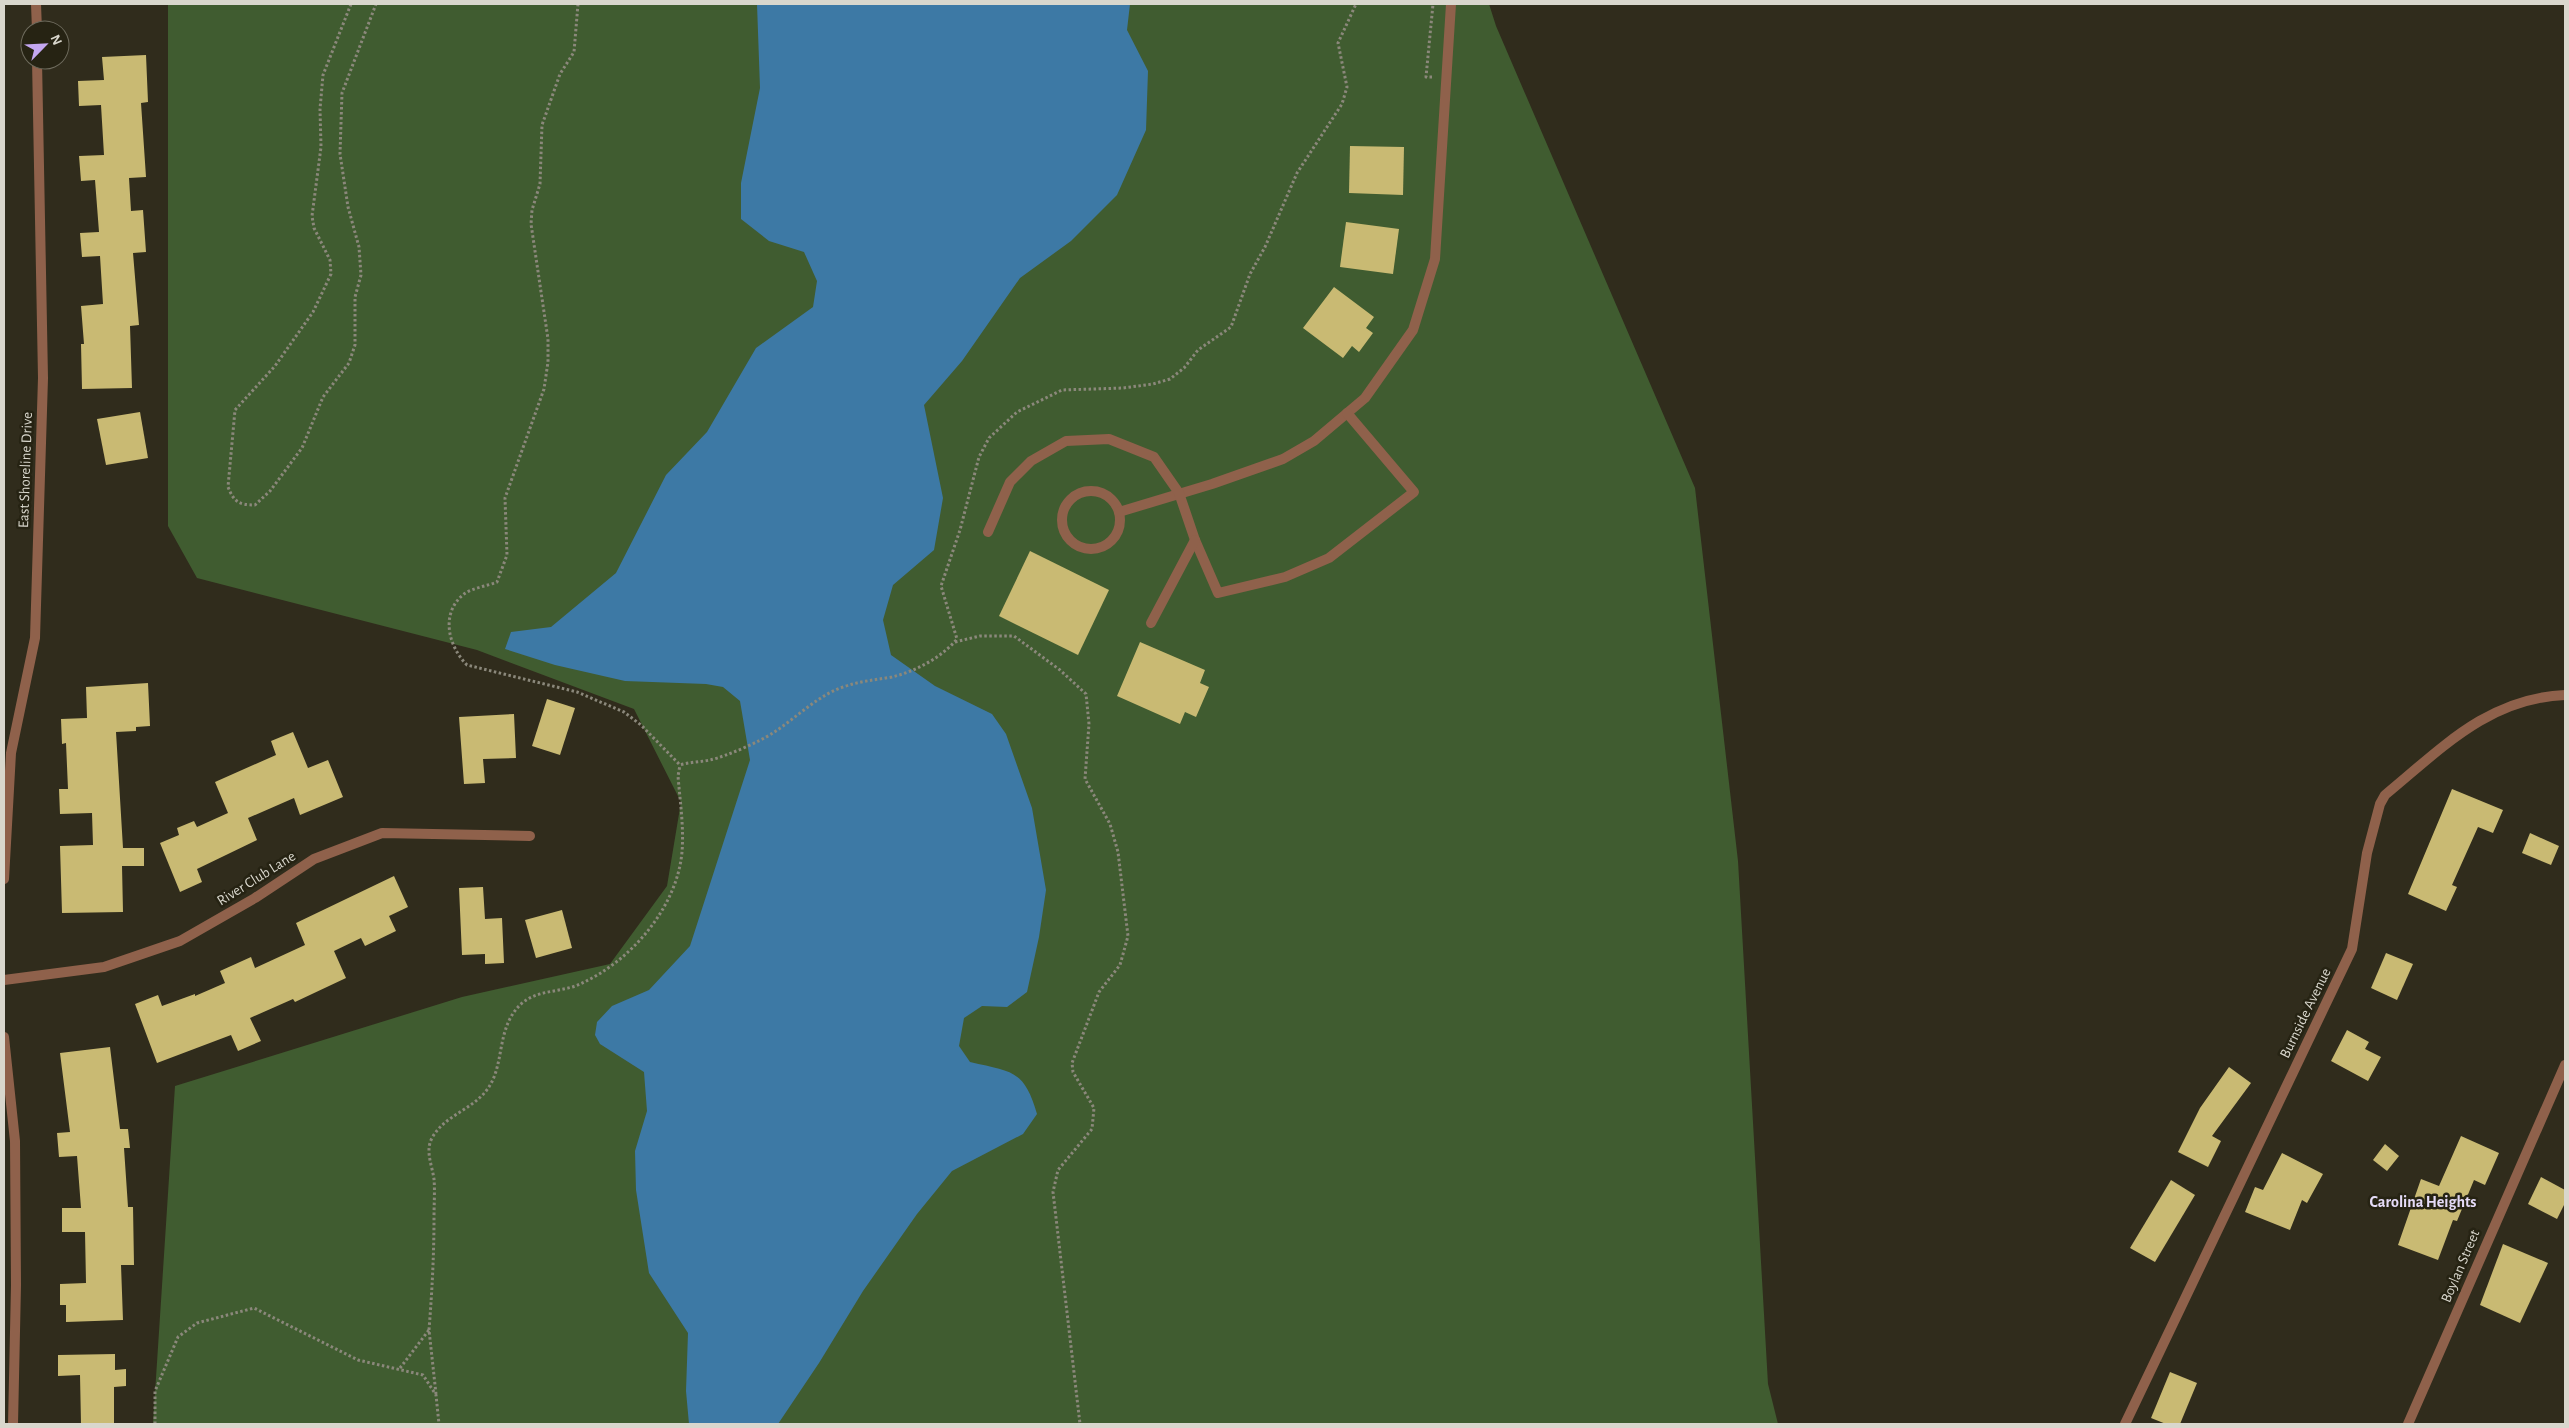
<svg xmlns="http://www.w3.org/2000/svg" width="2569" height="1428" font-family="'Alegreya Sans',sans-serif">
	<rect width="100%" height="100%" fill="#302c1c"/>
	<!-- green -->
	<polygon fill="#405c30" points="168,4 1489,4 1496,26 1695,488 1738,861 1768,1384 1778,1424 153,1424 175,1086 462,997 610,964 667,886 681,802 634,709 477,650 197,578 168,526"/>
	<!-- water -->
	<path fill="#3d79a5" d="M757 4H1130L1127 30 1148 71 1146 130 1117 195 1071 241 1020 278 962 361 924 405 943 498 934 550 893 585 883 620 891 655 935 686 992 714 1006 734 1032 808 1046 890 1039 937 1027 992 1007 1007 982 1006 964 1018 959 1046 970 1062C1012 1072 1024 1069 1037 1114L1023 1134 952 1171 917 1214 863 1291 819 1363 778 1424H689L686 1391 688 1333 649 1273 636 1190 635 1151 647 1111 644 1072 600 1044 595 1035 597 1022 612 1006 649 990 690 946 750 760 740 701 723 687 706 684 625 681 555 665 505 649 511 632 551 627 616 573 666 475 707 432 756 348 813 307 817 281 804 252 769 241 741 219V183L760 88Z"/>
	<!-- building -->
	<g fill="#c9ba73">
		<polygon points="146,55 148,102 141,103 146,177 129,178 131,211 143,210 146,252 133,253 139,325 130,326 132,388 82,389 81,344 84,344 81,306 103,304 100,256 82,257 80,233 99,232 95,180 81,181 79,156 104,155 101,105 79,106 78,81 104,80 102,57"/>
		<polygon points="1350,146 1404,147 1403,195 1349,193"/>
		<polygon points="1346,222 1399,229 1393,274 1340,267"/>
		<polygon points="1334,287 1374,317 1366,328 1373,333 1359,352 1352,346 1343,358 1303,328"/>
		<polygon points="140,412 148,458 106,465 97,419"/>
		<polygon points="1030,551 1109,590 1078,655 999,616"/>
		<polygon points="1140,642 1205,670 1200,683 1209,687 1196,717 1185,712 1180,724 1117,696"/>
		<polygon points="148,683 150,726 136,727 136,731 116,732 123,848 144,848 144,866 122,866 123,912 62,913 60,846 93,845 92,813 60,814 59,789 68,789 66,743 62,744 61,719 87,718 86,687"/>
		<polygon points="547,699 575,708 560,755 532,746"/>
		<polygon points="514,714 516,758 483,759 485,783 464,784 459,717"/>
		<polygon points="293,732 308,768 328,760 343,797 300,815 294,798 248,818 257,840 197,869 202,882 180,892 160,843 179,835 177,828 194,821 197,827 228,813 215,782 276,755 271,741"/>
		<polygon points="2452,789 2503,810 2493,833 2478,827 2452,885 2457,887 2446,911 2408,894"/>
		<polygon points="2530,833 2559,846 2551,865 2522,853"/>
		<polygon points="394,876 408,907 389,916 396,931 365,946 361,938 334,951 346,978 295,1002 293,999 250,1018 261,1041 238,1051 231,1035 157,1063 135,1004 158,995 162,1006 195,994 195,996 225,983 220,971 251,957 255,968 305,945 296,923"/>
		<polygon points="483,887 485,919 502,918 504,963 485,964 485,954 462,955 459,888"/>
		<polygon points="562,910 572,948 536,958 525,920"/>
		<polygon points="2386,953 2413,964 2397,1000 2371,988"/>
		<polygon points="2347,1030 2369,1042 2365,1049 2381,1057 2368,1081 2331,1061"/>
		<polygon points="110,1047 120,1129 128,1129 130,1148 124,1148 128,1207 133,1207 134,1265 121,1265 123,1320 66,1322 66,1305 60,1305 60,1284 86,1283 85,1232 62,1232 62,1208 81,1208 77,1156 59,1157 57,1133 70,1132 60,1053"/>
		<polygon points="2229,1067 2251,1083 2212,1136 2221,1141 2208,1167 2178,1152 2200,1108"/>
		<polygon points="2461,1136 2499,1153 2485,1185 2474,1180 2457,1221 2453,1220 2438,1260 2398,1245 2421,1179 2439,1186"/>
		<polygon points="2385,1144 2399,1156 2387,1171 2373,1160"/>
		<polygon points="2282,1153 2323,1174 2307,1203 2302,1200 2290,1230 2245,1212 2255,1187 2263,1190"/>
		<polygon points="2541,1177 2565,1190 2565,1203 2557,1219 2528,1204"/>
		<polygon points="2171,1180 2195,1195 2155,1262 2130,1248"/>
		<polygon points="2503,1244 2548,1263 2520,1323 2480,1305"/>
		<polygon points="115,1354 115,1370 126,1369 126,1386 114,1387 114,1424 81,1424 80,1375 58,1376 58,1355"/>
		<polygon points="2170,1372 2197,1383 2180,1424 2166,1424 2151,1418"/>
	</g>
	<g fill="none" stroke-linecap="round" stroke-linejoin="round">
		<!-- path -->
		<g stroke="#8b887b" stroke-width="3" stroke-dasharray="2.5 2.5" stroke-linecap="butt">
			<path d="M351 4 323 75 320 109 321 147 312 216 314 228 330 260 331 274 313 312 275 366 235 410 228 487C234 502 239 505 255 505L270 491 302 448 323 397 349 363 355 345V297L361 275 359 247 348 207 340 154 342 93 376 4"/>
			<path d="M578 4 574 52 560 74 542 125 540 184 532 210 531 224 548 339V362L544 389 505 498 507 555 497 582C487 586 472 588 464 594 440 613 448 646 467 665L577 692 624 712 641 725 680 765C690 762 700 762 710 760 727 756 759 742 773 733 796 718 817 696 843 687 860 681 875 680 892 677 916 671 941 658 957 639L941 586 960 530 979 457 989 438 1017 412 1062 390 1123 388 1153 384 1170 379 1184 368 1198 350 1231 327 1250 274 1265 247 1297 173 1342 104 1347 87 1338 43 1356 4"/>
			<polyline points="1432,77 1426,77 1433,4"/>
			<polyline points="955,642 980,636 1014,636 1060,670 1086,694 1089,724 1085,779 1110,824 1118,852 1128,936 1120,965 1099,992 1072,1063 1073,1072 1094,1108 1092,1129 1058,1170 1053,1192 1080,1424"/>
			<path d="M429 1330C432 1292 434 1255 434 1217 434 1204 435 1191 434 1179 432 1165 425 1151 432 1138 444 1116 471 1110 486 1091 506 1066 495 1030 520 1005 536 989 561 993 580 984 630 962 677 908 682 852 684 827 680 801 678 776L680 765"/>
			<polyline points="400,1368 429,1330 436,1394"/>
			<polyline points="155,1424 155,1391 178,1337 197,1323 254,1308 358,1360 423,1375 436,1395 439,1424"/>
		</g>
		<!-- lane -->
		<g stroke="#8f614b" stroke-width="10">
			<circle cx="1091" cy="520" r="29"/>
			<polyline points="1119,512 1212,484 1283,459 1314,441 1365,398 1413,330 1435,259 1451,4"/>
			<polyline points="988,532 1010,482 1031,461 1066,441 1109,439 1154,457 1179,493 1195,540 1218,593 1285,577 1329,558 1414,492 1347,413"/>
			<polyline points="1151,623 1195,540"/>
		</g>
		<!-- street -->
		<g stroke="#8f614b" stroke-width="10">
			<polyline points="36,4 37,30"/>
			<polyline points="4,879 11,753 35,638 43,378 37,60"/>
			<polyline points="4,980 104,967 180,941 255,898 314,859 382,833 530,836"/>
			<polyline points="4,1037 15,1141 16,1285 13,1424"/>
			<path d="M2125 1424 2352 949 2367 853 2380 804 2385 795C2441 749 2488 698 2565 695"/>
			<polyline points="2408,1424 2565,1065"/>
		</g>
	</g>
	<g text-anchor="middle" stroke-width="5" stroke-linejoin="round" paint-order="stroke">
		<!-- street labels -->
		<g font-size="15" fill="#d9d7cd" stroke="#262313">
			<text transform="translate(25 470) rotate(-88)" y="5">East Shoreline Drive</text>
			<text transform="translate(256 878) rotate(-32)" y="5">River Club Lane</text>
			<text transform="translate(2305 1013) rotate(-64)" y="5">Burnside Avenue</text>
			<text transform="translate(2460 1266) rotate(-67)" y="5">Boylan Street</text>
		</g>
		<!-- neighbourhood labels -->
		<g font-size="16" font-weight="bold" fill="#e5dbf7" stroke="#262313">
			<text x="2423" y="1207">Carolina Heights</text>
		</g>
	</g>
	<!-- border -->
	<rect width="2569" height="1428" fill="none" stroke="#d9d7cd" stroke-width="10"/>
	<!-- north arrow -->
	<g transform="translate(45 45) rotate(66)"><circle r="24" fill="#262313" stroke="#6e6b5d"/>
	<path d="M0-4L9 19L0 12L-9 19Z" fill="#c4a7f1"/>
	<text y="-8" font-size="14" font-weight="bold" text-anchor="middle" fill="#d9d7cd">N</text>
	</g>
</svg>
